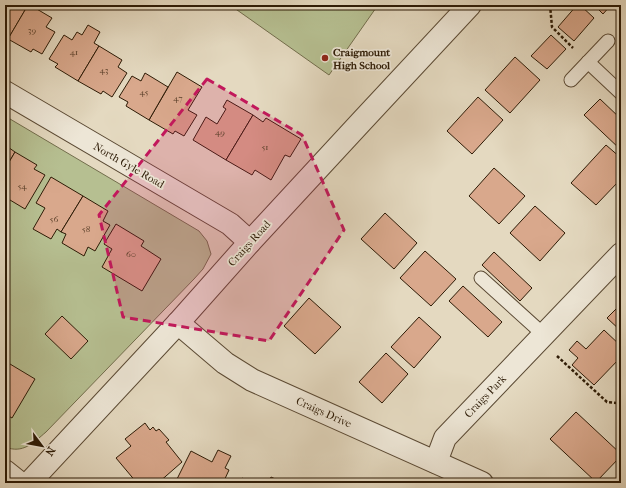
<svg xmlns="http://www.w3.org/2000/svg" width="626" height="488" font-family="'IM FELL French Canon',serif">
	<rect width="100%" height="100%" fill="#e4d9c0"/>
	<filter id="stains"><feTurbulence type="fractalNoise" baseFrequency=".005" numOctaves="4"/><feColorMatrix values="0 0 0 0 .2 0 0 0 0 .09 0 0 0 0 .02 0 0 0 .5 -.17"/></filter>
	<radialGradient id="worn" r=".72"><stop offset=".6" stop-color="#630" stop-opacity="0"/><stop offset="1" stop-color="#630" stop-opacity=".3"/></radialGradient>
	<!-- green -->
	<g fill="#b6bf91" stroke="#726d4c">
		<polygon points="230,5 378,5 329,75"/>
		<path d="M5 116 199 231 207 241 211 254 203 269 194 279 46 432C33 443 23 454 5 447Z"/>
	</g>
	<!-- building -->
	<g fill="#d9a88c" stroke="#2d1b06">
		<polygon points="5,5 28,5 8,39 5,36"/>
		<polygon points="28,5 30,5 52,18 46,27 55,32 42,54 33,49 31,52 8,39"/>
		<polygon points="577,5 580,5 594,18 574,41 558,27"/>
		<polygon points="594,5 611,5 603,14"/>
		<polygon points="88,25 100,32 94,43 99,46 78,81 55,67 58,64 49,59 64,35 72,40 77,32 82,35"/>
		<polygon points="551,35 566,49 547,69 531,56"/>
		<polygon points="99,46 122,60 118,67 127,73 112,97 103,91 101,94 78,81"/>
		<polygon points="515,57 540,80 510,113 485,90"/>
		<polygon points="177,72 202,87 188,110 197,115 184,136 175,131 173,134 149,120"/>
		<polygon points="145,73 168,87 149,120 126,106 128,102 119,97 132,76 141,81"/>
		<polygon points="478,97 503,120 472,154 447,131"/>
		<polygon points="600,99 621,119 621,150 584,115"/>
		<polygon points="227,100 253,115 226,160 193,140 206,117 217,124 226,109 223,107"/>
		<polygon points="253,115 263,122 266,118 301,139 290,157 285,155 271,180 255,170 252,175 226,160"/>
		<polygon points="5,145 15,152 5,169"/>
		<polygon points="606,145 621,158 621,183 619,181 596,205 571,183"/>
		<polygon points="15,152 37,165 34,169 45,175 25,209 5,197 5,169"/>
		<polygon points="494,168 525,196 499,224 469,196"/>
		<polygon points="51,177 83,196 61,232 57,229 51,239 33,229 45,208 36,203"/>
		<polygon points="83,196 108,211 103,221 110,225 95,251 88,247 84,256 62,243 66,234 61,232"/>
		<polygon points="535,206 565,233 540,261 510,233"/>
		<polygon points="385,213 417,243 394,269 361,239"/>
		<polygon points="116,224 144,241 141,246 161,259 142,291 102,267 112,249 104,244"/>
		<polygon points="425,251 456,279 431,306 400,278"/>
		<polygon points="494,252 532,288 520,301 482,265"/>
		<polygon points="463,286 502,322 488,337 449,301"/>
		<polygon points="309,298 341,327 315,354 284,326"/>
		<polygon points="621,304 621,331 607,318"/>
		<polygon points="62,316 88,341 71,359 45,334"/>
		<polygon points="419,317 441,337 414,368 391,347"/>
		<polygon points="604,330 621,346 621,357 594,385 572,365 578,358 569,350 577,341 586,349"/>
		<polygon points="386,353 408,374 382,403 359,382"/>
		<polygon points="5,361 35,379 12,418 5,414"/>
		<polygon points="576,412 621,454 621,456 596,482 550,439"/>
		<polygon points="145,423 150,430 153,427 156,431 159,429 169,440 166,442 182,462 158,483 137,483 116,458 131,446 125,439"/>
		<polygon points="218,450 231,456 225,468 229,470 223,483 175,483 191,451 212,462"/>
		<polygon points="271,477 284,483 268,483"/>
		<polygon points="242,478 252,483 239,483"/>
	</g>
	<g fill="none" stroke-linecap="round" stroke-linejoin="round">
		<defs>
			<g id="lane">
				<polyline points="588,62 621,93"/>
				<polyline points="571,80 608,41"/>
				<polyline points="481,278 544,335"/>
			</g>
			<g id="street">
				<polyline points="5,92 230,224 250,242"/>
				<polyline points="178,323 225,363 252,380 482,483"/>
				<polyline points="436,462 445,438 621,254"/>
				<polyline points="5,471 20,483"/>
				<polyline points="29,483 178,323 250,242 361,122 470,5"/>
			</g>
		</defs>
		<!-- lane casing -->
		<use href="#lane" stroke="#5b4a34" stroke-width="15"/>
		<!-- street casing -->
		<use href="#street" stroke="#5b4a34" stroke-width="24"/>
		<!-- path -->
		<g stroke="#2d1b06" stroke-width="2.5" stroke-dasharray="3 2" stroke-linecap="butt">
			<polyline points="550,5 552,27 573,48"/>
			<polyline points="557,356 607,402 618,403 621,406"/>
		</g>
		<!-- lane -->
		<use href="#lane" stroke="#ede6d6" stroke-width="13"/>
		<!-- street -->
		<use href="#street" stroke="#ede6d6" stroke-width="22"/>
	</g>
	<!-- marked area -->
	<path fill="#c2185b" fill-opacity="0.2" stroke="#c2185b" stroke-width="3" stroke-dasharray="8 5" stroke-linejoin="round" d="M207 79 302 135 344 230 269 341 123 317 99 215Z"/>
	<!-- markers -->
	<circle fill="#8f2418" stroke="#ede6d6" stroke-width="1.5" cx="325" cy="58" r="4"/>
	<g text-anchor="middle" stroke-width="3.5" stroke-linejoin="round" paint-order="stroke">
		<!-- number labels -->
		<g font-size="9" fill="#583e28">
			<text x="32" y="33">39</text>
			<text x="74" y="55">41</text>
			<text x="104" y="73">43</text>
			<text x="144" y="95">45</text>
			<text x="178" y="101">47</text>
			<text x="220" y="135">49</text>
			<text x="265" y="150">51</text>
			<text x="22" y="189">54</text>
			<text x="54" y="222">56</text>
			<text x="86" y="232">58</text>
			<text x="131" y="257">60</text>
		</g>
		<!-- poi labels -->
		<g font-size="11" font-weight="bold" fill="#2d1b06" stroke="#ede6d6" text-anchor="start">
			<text x="333" y="56">Craigmount<tspan x="333" dy="13">High School</tspan></text>
		</g>
		<!-- street labels -->
		<g font-size="11" fill="#2d1b06" stroke="#ede6d6">
			<text transform="translate(129 165) rotate(30)" y="4">North Gyle Road</text>
			<text transform="translate(249 243) rotate(-48)" y="4">Craigs Road</text>
			<text transform="translate(485 396) rotate(-46)" y="4">Craigs Park</text>
			<text transform="translate(324 412) rotate(24)" y="4">Craigs Drive</text>
		</g>
	</g>
	<!-- margin -->
	<rect width="626" height="488" fill="none" stroke="#e4d9c0" stroke-width="20"/>
	<rect x="6" y="6" width="614" height="476" fill="none" stroke="#2d1b06" stroke-width="2"/>
	<rect x="10" y="10" width="606" height="468" fill="none" stroke="#2d1b06"/>
	<!-- north arrow -->
	<g transform="translate(42 446) rotate(122)" stroke="#ede6d6" stroke-width="3" paint-order="stroke">
	<path d="M0-3L7 15L0 10L-7 15Z" fill="#2d1b06"/>
	<text y="-6" font-size="11" font-weight="bold" text-anchor="middle" fill="#2d1b06">N</text>
	</g>
	<rect width="100%" height="100%" filter="url(#stains)"/>
	<rect width="100%" height="100%" fill="url(#worn)"/>
</svg>
